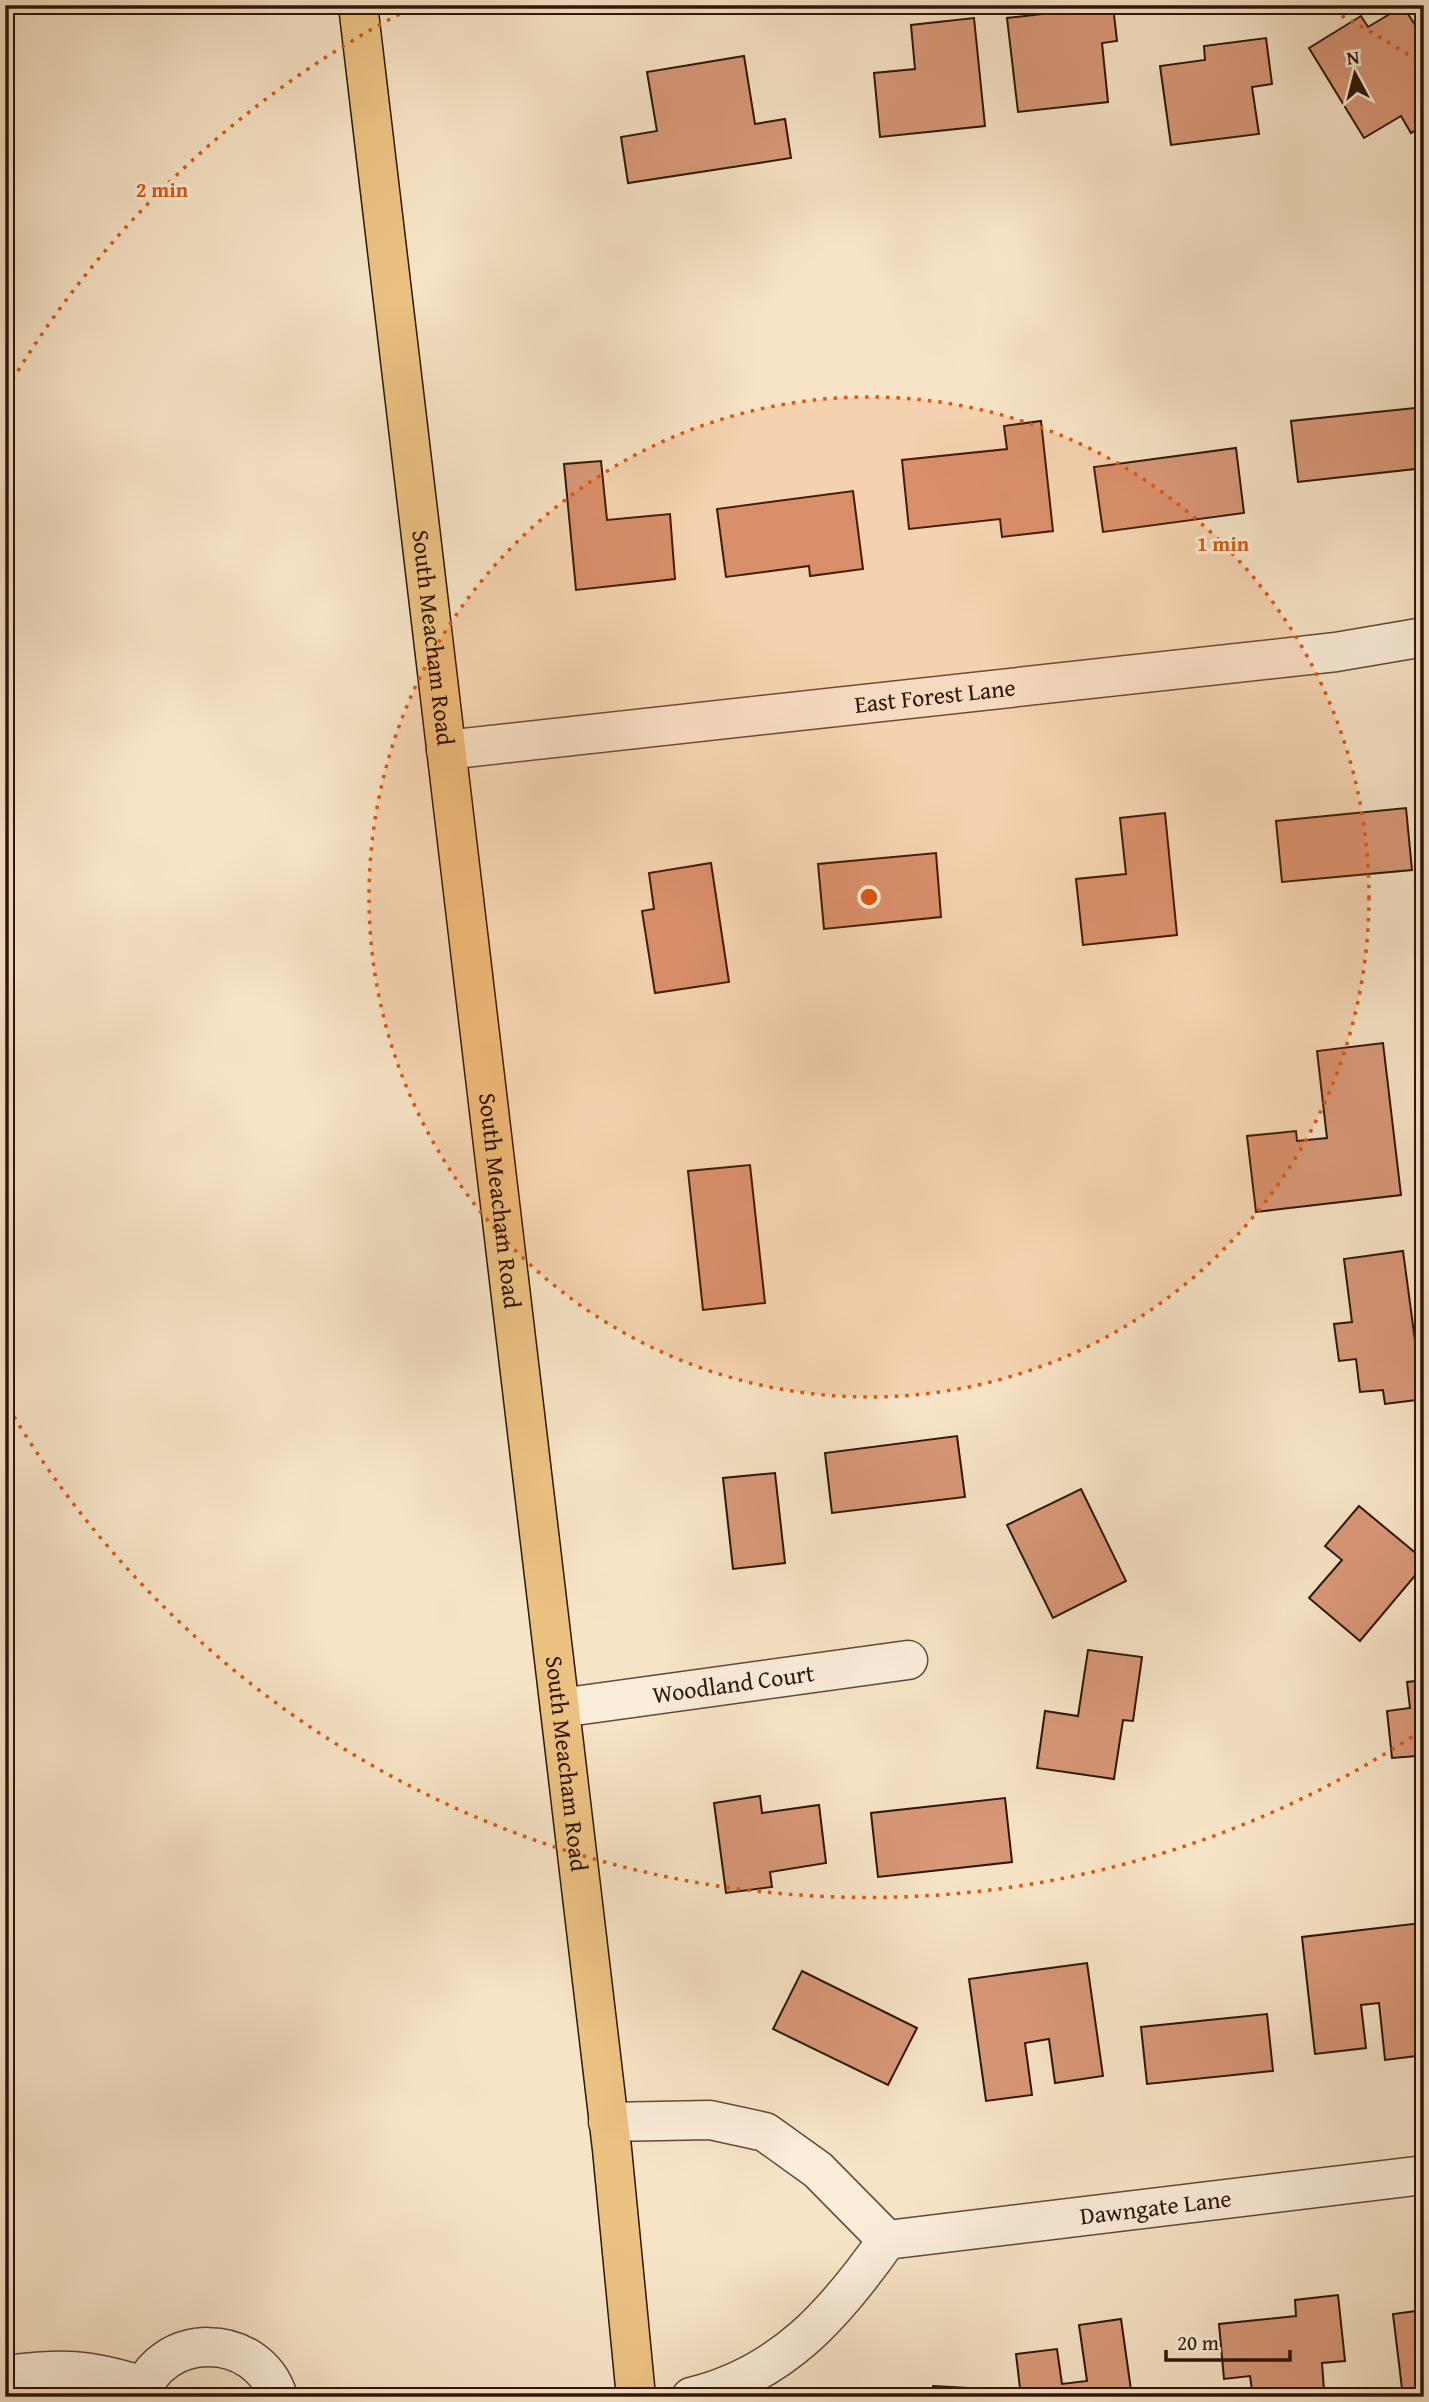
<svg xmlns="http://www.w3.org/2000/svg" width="1429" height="2402" font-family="'Gentium Book Plus',serif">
	<rect width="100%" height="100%" fill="#f7e4c6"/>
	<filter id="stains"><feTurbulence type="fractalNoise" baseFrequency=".00286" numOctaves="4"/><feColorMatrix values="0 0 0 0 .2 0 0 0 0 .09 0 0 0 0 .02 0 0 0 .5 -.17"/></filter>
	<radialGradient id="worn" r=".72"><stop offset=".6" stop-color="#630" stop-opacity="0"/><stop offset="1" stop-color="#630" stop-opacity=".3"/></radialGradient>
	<!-- building -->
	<g fill="#d99878" stroke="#2f150a" stroke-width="2">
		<polygon points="1113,6 1117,41 1102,43 1108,102 1018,112 1007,18"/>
		<polygon points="1403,6 1424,39 1424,125 1411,133 1401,116 1364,138 1309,48 1361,16 1368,27"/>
		<polygon points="974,18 985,126 880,137 874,73 915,69 911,25"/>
		<polygon points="1266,38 1272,84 1252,87 1259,134 1171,145 1160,66 1205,60 1204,46"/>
		<polygon points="744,56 755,124 785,119 791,158 628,183 621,137 657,131 647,72"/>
		<polygon points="1424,407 1424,468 1298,482 1291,421"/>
		<polygon points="1041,421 1053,531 1002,537 1000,519 909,529 902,460 1007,449 1004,426"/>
		<polygon points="1236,448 1244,513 1103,532 1094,467"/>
		<polygon points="601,461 607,520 670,514 675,579 576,590 564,464"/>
		<polygon points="853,491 863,569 810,576 809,566 726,577 717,509"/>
		<polygon points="1406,808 1412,870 1282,882 1276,821"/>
		<polygon points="1165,813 1177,935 1083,945 1076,879 1126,874 1120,818"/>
		<polygon points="936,853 941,917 824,929 818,864"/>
		<polygon points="711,863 729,982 655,993 642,911 654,909 649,873"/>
		<polygon points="1383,1043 1401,1195 1256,1212 1247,1136 1296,1131 1297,1141 1327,1138 1317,1051"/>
		<polygon points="750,1165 765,1303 703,1310 688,1171"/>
		<polygon points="1403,1251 1416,1348 1424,1347 1424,1399 1385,1404 1383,1390 1360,1392 1356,1359 1339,1361 1334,1324 1352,1322 1344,1259"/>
		<polygon points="957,1436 965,1497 832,1513 825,1453"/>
		<polygon points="775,1473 785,1563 733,1569 723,1478"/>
		<polygon points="1081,1489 1126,1581 1053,1618 1007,1525"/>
		<polygon points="1359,1506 1424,1560 1424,1565 1360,1641 1309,1598 1342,1560 1325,1546"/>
		<polygon points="1088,1650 1142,1657 1133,1721 1123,1720 1114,1779 1037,1768 1045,1711 1078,1716"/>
		<polygon points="1424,1680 1424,1822 1423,1822 1416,1756 1392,1758 1387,1711 1410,1708 1407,1682"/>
		<polygon points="760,1796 762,1813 819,1805 826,1863 770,1872 772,1887 726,1893 714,1803"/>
		<polygon points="1005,1798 1012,1862 878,1877 871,1813"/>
		<polygon points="1421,1923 1424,2055 1385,2060 1379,2003 1361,2005 1366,2048 1315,2054 1302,1937"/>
		<polygon points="1087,1963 1103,2076 1055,2083 1049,2039 1025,2043 1032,2095 986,2101 969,1979"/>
		<polygon points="802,1971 917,2028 888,2085 773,2029"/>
		<polygon points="1267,2014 1273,2071 1147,2084 1141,2027"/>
		<polygon points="1338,2295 1345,2361 1322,2363 1324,2390 1253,2397 1250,2376 1224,2379 1219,2324 1296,2316 1295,2300"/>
		<polygon points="1424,2310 1424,2397 1403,2397 1393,2314"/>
		<polygon points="1121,2319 1132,2397 1021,2397 1016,2354 1057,2349 1062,2384 1087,2381 1079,2325"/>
		<polygon points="933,2386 968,2388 968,2397 933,2397"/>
	</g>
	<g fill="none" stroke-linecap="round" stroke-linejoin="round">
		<defs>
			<g id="minor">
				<path id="s1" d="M446 750 1336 652 1424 637"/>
				<path id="s2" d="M560 1708 908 1660"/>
				<polyline points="608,2122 710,2120 765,2132 818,2170 887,2240"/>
				<path d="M5 2375C63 2368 87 2368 143 2386"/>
				<path d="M140 2397C159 2330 258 2331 278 2397"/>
				<path id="s3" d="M691 2397C782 2375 835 2314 887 2240L1424 2175"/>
			</g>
			<g id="major">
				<path id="s4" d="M358 5 612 2149 636 2397"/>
			</g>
		</defs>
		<!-- minor casing -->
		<use href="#minor" stroke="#614939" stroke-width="41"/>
		<!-- major casing -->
		<use href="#major" stroke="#2f150a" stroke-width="41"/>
		<!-- minor -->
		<use href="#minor" stroke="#faedda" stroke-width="38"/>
		<!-- major -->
		<use href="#major" stroke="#ecc283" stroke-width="38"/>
	</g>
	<!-- distance rings -->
	<circle cx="869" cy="897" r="500" fill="#df560c" fill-opacity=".12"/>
	<g fill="none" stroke="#df560c" stroke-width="3.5" stroke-dasharray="3.5 7">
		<circle cx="869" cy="897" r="500"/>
		<path d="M1421 1731A1000 1000 0 0 1 7 1405M7 389A1000 1000 0 0 1 415 6M1323 6A1000 1000 0 0 1 1421 63"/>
	</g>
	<g text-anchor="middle" stroke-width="6" stroke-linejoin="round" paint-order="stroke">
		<!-- street labels -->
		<g font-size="24" fill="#2f150a" stroke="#faedda">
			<text dy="8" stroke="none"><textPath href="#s4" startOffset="637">South Meacham Road</textPath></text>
			<text dy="8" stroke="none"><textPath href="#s1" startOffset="492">East Forest Lane</textPath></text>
			<text dy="8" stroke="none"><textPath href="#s4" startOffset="1204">South Meacham Road</textPath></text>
			<text dy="8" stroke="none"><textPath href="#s2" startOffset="175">Woodland Court</textPath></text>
			<text dy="8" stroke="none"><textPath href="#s4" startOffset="1771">South Meacham Road</textPath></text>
			<text dy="8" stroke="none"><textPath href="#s3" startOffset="528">Dawngate Lane</textPath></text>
		</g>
	</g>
	<circle cx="869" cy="897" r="10" fill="#df560c" stroke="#faedda" stroke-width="3.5"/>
	<g font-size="21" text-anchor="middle" font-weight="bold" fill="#df560c" stroke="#faedda" stroke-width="6" stroke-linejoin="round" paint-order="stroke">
		<text x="162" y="197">2 min</text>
		<text x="1223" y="551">1 min</text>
	</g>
	<!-- margin -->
	<rect width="1429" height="2402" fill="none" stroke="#f7e4c6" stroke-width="28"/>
	<rect x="7" y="7" width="1415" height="2388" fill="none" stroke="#2f150a" stroke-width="3.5"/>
	<rect x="14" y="14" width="1401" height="2374" fill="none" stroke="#2f150a" stroke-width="2"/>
	<!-- north arrow -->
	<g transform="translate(1355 74) rotate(353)" stroke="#faedda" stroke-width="5" paint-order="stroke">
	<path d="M0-5L12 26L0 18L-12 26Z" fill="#2f150a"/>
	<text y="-10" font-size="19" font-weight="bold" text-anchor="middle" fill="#2f150a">N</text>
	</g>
	<!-- scale -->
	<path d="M1166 2350v10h124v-10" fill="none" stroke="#2f150a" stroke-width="3.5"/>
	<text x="1177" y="2350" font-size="21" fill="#2f150a" stroke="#faedda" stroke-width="5" paint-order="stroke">20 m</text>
	<rect width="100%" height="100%" filter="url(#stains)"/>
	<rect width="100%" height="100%" fill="url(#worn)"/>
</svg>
